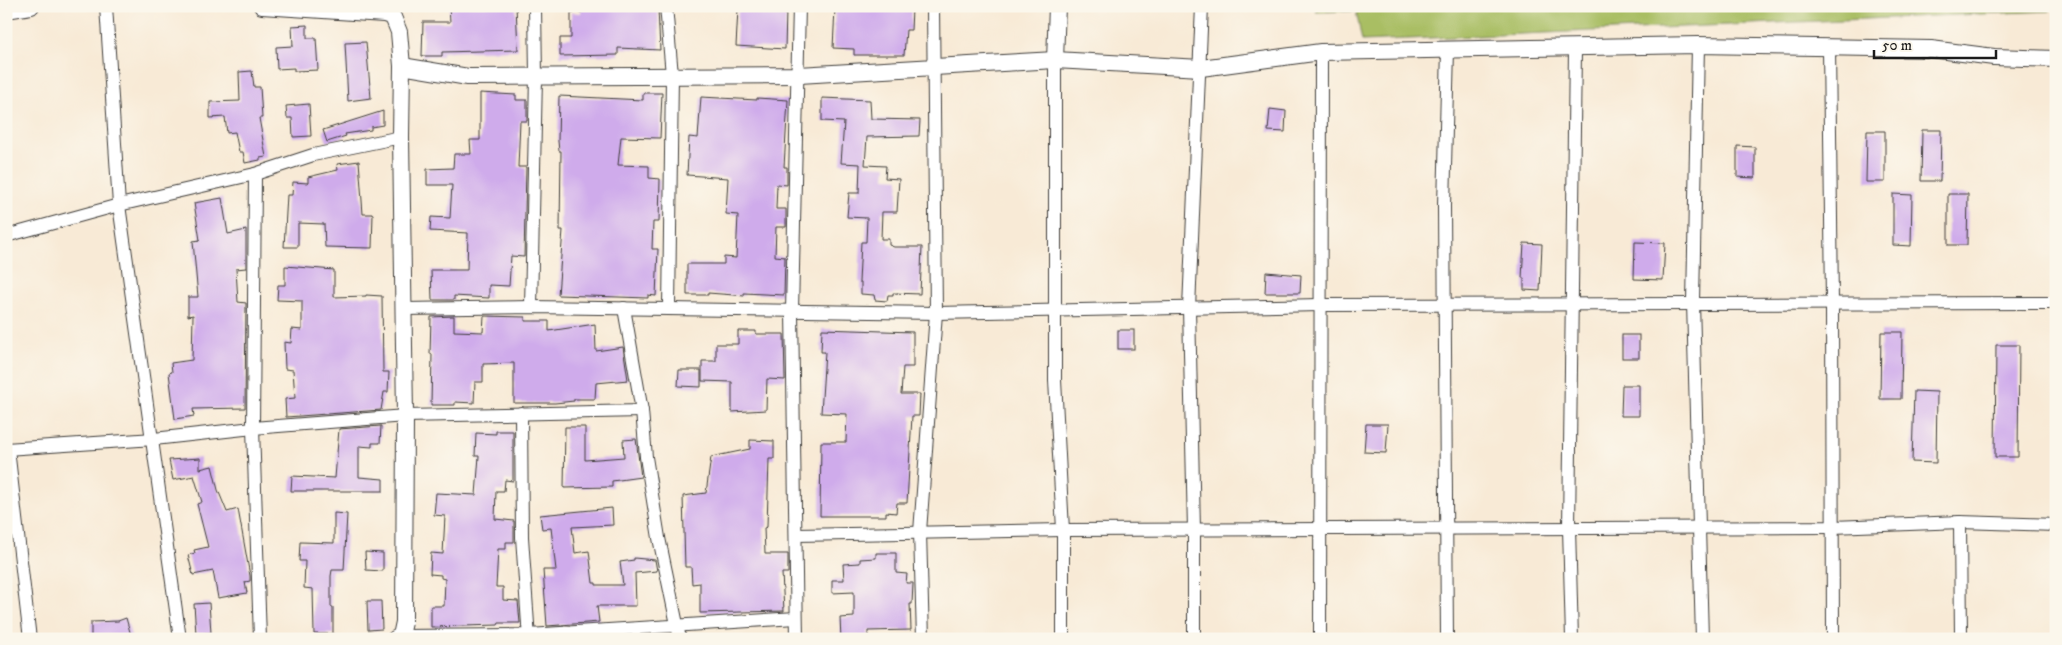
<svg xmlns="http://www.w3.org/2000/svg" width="2062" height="645" font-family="'IM FELL DW Pica',serif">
	<rect width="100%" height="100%" fill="#fbf7ec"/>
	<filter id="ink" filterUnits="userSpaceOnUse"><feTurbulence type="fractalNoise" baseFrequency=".02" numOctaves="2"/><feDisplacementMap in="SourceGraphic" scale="10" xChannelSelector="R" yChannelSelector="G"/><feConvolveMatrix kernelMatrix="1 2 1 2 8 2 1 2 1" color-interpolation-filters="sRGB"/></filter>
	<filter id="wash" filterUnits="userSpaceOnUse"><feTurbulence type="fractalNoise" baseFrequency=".0096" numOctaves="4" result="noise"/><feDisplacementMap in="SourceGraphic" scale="20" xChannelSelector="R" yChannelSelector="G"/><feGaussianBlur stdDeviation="1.12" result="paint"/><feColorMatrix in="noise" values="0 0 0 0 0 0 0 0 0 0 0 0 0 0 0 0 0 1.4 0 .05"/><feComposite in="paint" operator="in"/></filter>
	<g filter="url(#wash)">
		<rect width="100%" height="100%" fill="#f8ead6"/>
		<!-- green -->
		<polygon fill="#a9be63" stroke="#626d40" points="1316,6 2050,6 2050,11 1362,41 1356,11 1316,12"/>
		<g id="blocks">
			<!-- building -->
			<g fill="#cfabeb">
				<polygon points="449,6 516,6 518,50 442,52 442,56 422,56 423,22 450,22"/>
				<polygon points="581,6 630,6 630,8 658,9 660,50 618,48 618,55 560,56 560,38 571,38 571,12 581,13"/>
				<polygon points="872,6 912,9 911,30 906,30 904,55 854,55 854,49 833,48 835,8 872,10"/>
				<polygon points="738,9 786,11 785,49 736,46"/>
				<polygon points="307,25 307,38 316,38 318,70 294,71 294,68 277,69 276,47 293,46 292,26"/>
				<polygon points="366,42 371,98 348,101 345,43"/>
				<polygon points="252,71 254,87 260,87 262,118 259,118 266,157 260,158 260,160 245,163 243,152 239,152 235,132 227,133 225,117 210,118 210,102 240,101 239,72"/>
				<polygon points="480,93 516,95 516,100 527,100 527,121 520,121 518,167 526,167 524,257 511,256 509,286 489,285 489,298 454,296 454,300 432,300 431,270 467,270 468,233 430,231 431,217 450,218 452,185 427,185 427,169 453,168 454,154 471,154 470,140 480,140"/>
				<polygon points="643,93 662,93 660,138 621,137 618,165 649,166 649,178 660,179 659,222 653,222 652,249 658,249 656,296 648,295 648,298 558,295 563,230 560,230 561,151 559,151 558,141 559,96 643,100"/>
				<polygon points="701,97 757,100 757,98 788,100 784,167 787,167 787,185 777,184 776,209 786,209 786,227 776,227 775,256 785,257 784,295 744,293 744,296 734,295 708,293 708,295 687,295 687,264 724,264 724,257 736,258 738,215 726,214 728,178 687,175 689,137 698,138"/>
				<polygon points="822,98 870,100 871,119 920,120 919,136 867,137 865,165 886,166 885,178 899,179 897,212 882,212 881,239 889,239 889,245 894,247 922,247 920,294 893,293 893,295 888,295 887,301 875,300 874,295 861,294 861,282 859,282 861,242 866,242 867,218 847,217 849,193 859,193 860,164 841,163 844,122 822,121"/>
				<polygon points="309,104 311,136 293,137 292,118 287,118 286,106"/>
				<polygon points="1270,109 1286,111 1285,132 1268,131"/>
				<polygon points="383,111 383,125 371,127 371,130 345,134 346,136 327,142 323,130"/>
				<polygon points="1922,130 1941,130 1940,181 1921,181"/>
				<polygon points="1867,131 1885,131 1885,182 1866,182"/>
				<polygon points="1737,146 1755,147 1755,178 1737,177"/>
				<polygon points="359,161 363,214 373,214 372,248 325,247 324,224 298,223 298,247 284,247 287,195 292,195 293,182 308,183 308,177 338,170 337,164"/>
				<polygon points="1893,194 1912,195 1911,246 1893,245"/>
				<polygon points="1948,194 1968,194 1967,245 1948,245"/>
				<polygon points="222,198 228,234 246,230 246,268 236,269 238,302 246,303 245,408 193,409 194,416 175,419 169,373 172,372 171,363 192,360 193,315 188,316 188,297 198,297 193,241 200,240 194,203"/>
				<polygon points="1635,242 1665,243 1663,280 1634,279"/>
				<polygon points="1524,243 1542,244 1540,291 1524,290 1524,278 1522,278"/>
				<polygon points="285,266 334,270 334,297 366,296 366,295 382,296 383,372 389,372 388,392 384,392 381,410 286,417 285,399 295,398 293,370 285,369 284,342 291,343 292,329 302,330 302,301 277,300 278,285 285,285"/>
				<polygon points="1266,272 1301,275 1300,293 1265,293"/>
				<polygon points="454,316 454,331 483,332 484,316 525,317 525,321 549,321 549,331 595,324 596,351 623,347 628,380 596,383 595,399 574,399 574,401 555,403 514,403 514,363 483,364 483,382 475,382 474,403 455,402 455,405 431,405 432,354 430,354 431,317"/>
				<polygon points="822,329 913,332 913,367 903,367 901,394 920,394 919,416 912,416 907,503 897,503 896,513 886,512 886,516 820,516 821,442 846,442 847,414 821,413 825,352 821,352"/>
				<rect x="1118" y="330" width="16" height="19"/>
				<polygon points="738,331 756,331 756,334 784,334 785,380 767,379 766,410 732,412 732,382 702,381 702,361 716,361 716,344 738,344"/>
				<polygon points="1881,332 1902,332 1901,399 1880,399"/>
				<rect x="1622" y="335" width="17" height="23"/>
				<polygon points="1996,345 2019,345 2018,457 1995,457"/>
				<polygon points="679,370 701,370 701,387 678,386"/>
				<polygon points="1622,385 1639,385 1639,416 1621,416"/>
				<polygon points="1914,391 1937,392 1936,463 1912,462"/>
				<polygon points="1366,424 1388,424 1386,453 1364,452"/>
				<polygon points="381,426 380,443 372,443 372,447 359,446 359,477 383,479 383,491 291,491 292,476 335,478 339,429"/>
				<polygon points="565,427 585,427 585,460 624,457 623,440 636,439 641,477 612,481 612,487 564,488"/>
				<polygon points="496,431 513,431 513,481 505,480 504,491 496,491 495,519 514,521 514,542 506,542 506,549 498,549 496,587 503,587 503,600 518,601 520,623 499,623 498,625 431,627 431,606 444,606 445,579 441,578 441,575 430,574 431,553 443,554 445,516 434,515 436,493 476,495 479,456 475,456 476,433 496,434"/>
				<polygon points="750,440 774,441 774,459 769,459 767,527 764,528 765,554 788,554 788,573 782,573 784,611 700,613 700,583 692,584 691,567 685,567 683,496 706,493 711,457 750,449"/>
				<polygon points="200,458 200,469 212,466 218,490 227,512 238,509 250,576 250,581 245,582 247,593 218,598 213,571 193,575 188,555 195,553 194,550 208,547 197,504 202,502 194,476 173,480 169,460"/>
				<polygon points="612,508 613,525 572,527 575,553 589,551 593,583 596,583 596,585 623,585 620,562 634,560 634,558 655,560 657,571 635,573 636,606 597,606 599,622 547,626 543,570 556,570 551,528 542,529 540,515"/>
				<polygon points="334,513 347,514 344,570 332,570 331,576 331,607 333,607 333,634 314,634 313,589 304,588 305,561 299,561 300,542 334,543"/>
				<polygon points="365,552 383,553 383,571 366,570"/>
				<polygon points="876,553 896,553 896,573 907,574 906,583 913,583 912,604 910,604 911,630 868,631 868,639 841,639 840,618 854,617 854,592 832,593 832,580 844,580 843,564 860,563 860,559 876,558"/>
				<polygon points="367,601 381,601 382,629 368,630"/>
				<polygon points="209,603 211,633 196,634 194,604"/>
				<polygon points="126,618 132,639 91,639 91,622 118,621"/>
			</g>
		</g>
	</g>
	<g filter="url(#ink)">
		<use href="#blocks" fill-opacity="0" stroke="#3d3b38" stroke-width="1"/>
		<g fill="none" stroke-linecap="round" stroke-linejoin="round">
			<defs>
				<g id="minor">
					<polyline points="106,6 119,205 180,639"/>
					<polyline points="666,6 672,75 669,309"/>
					<polyline points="1698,45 1693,302 1702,639"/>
					<polyline points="1829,47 1832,303 1833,639"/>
					<polyline points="1055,60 1055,380 1063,530 1063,639"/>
					<polyline points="255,174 253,428 260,639"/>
					<polyline points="6,236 119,205 255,174 313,155 401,137"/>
					<polyline points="531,307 536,77 535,6"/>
					<polyline points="624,308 642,411 646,457 659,538 680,639"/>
					<polyline points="404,309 531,307 936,313 1320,305 2056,303"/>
					<polyline points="521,413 522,537 529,639"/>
					<polyline points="6,449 154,439 253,428 405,416 642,411"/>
					<polyline points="8,449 30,639"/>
					<polyline points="1960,522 1961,639"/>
					<polyline points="796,535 1063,530 1833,527 1960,522 2056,525"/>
					<polyline points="401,639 401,636 529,635 796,618"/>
					<polyline points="797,639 792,311 799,6"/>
					<polyline points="923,639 920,532 936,313 933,6"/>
					<polyline points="1194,639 1194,530 1189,308 1202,6"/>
					<polyline points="1320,639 1321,52"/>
					<polyline points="1447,639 1444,206 1448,49"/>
					<polyline points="1572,639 1569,528 1575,49"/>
				</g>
				<g id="tertiary">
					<polyline points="262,6 384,14 393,17 399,32 402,66 401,137 405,416 404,622 401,636 395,639"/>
					<polyline points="6,10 31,6"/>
					<polyline points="1055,60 1057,6"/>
					<polyline points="402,66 468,77 799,75 1055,60 1201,68 1321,52 1698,45 1931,49 1994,57 2056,59"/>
				</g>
			</defs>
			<!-- minor casing -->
			<use href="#minor" stroke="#3d3b38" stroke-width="14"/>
			<!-- tertiary casing -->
			<use href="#tertiary" stroke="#3d3b38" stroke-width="18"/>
			<!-- minor -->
			<use href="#minor" stroke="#fff" stroke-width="12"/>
			<!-- tertiary -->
			<use href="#tertiary" stroke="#fff" stroke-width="16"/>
		</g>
	</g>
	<!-- margin -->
	<rect width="2062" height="645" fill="none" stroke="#fbf7ec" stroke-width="25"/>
	<!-- scale -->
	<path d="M1874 50v8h122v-8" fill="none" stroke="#1c1c1c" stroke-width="2.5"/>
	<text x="1882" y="50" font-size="15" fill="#1c1c1c" stroke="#fbf7ec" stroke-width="4" paint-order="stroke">50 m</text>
</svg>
